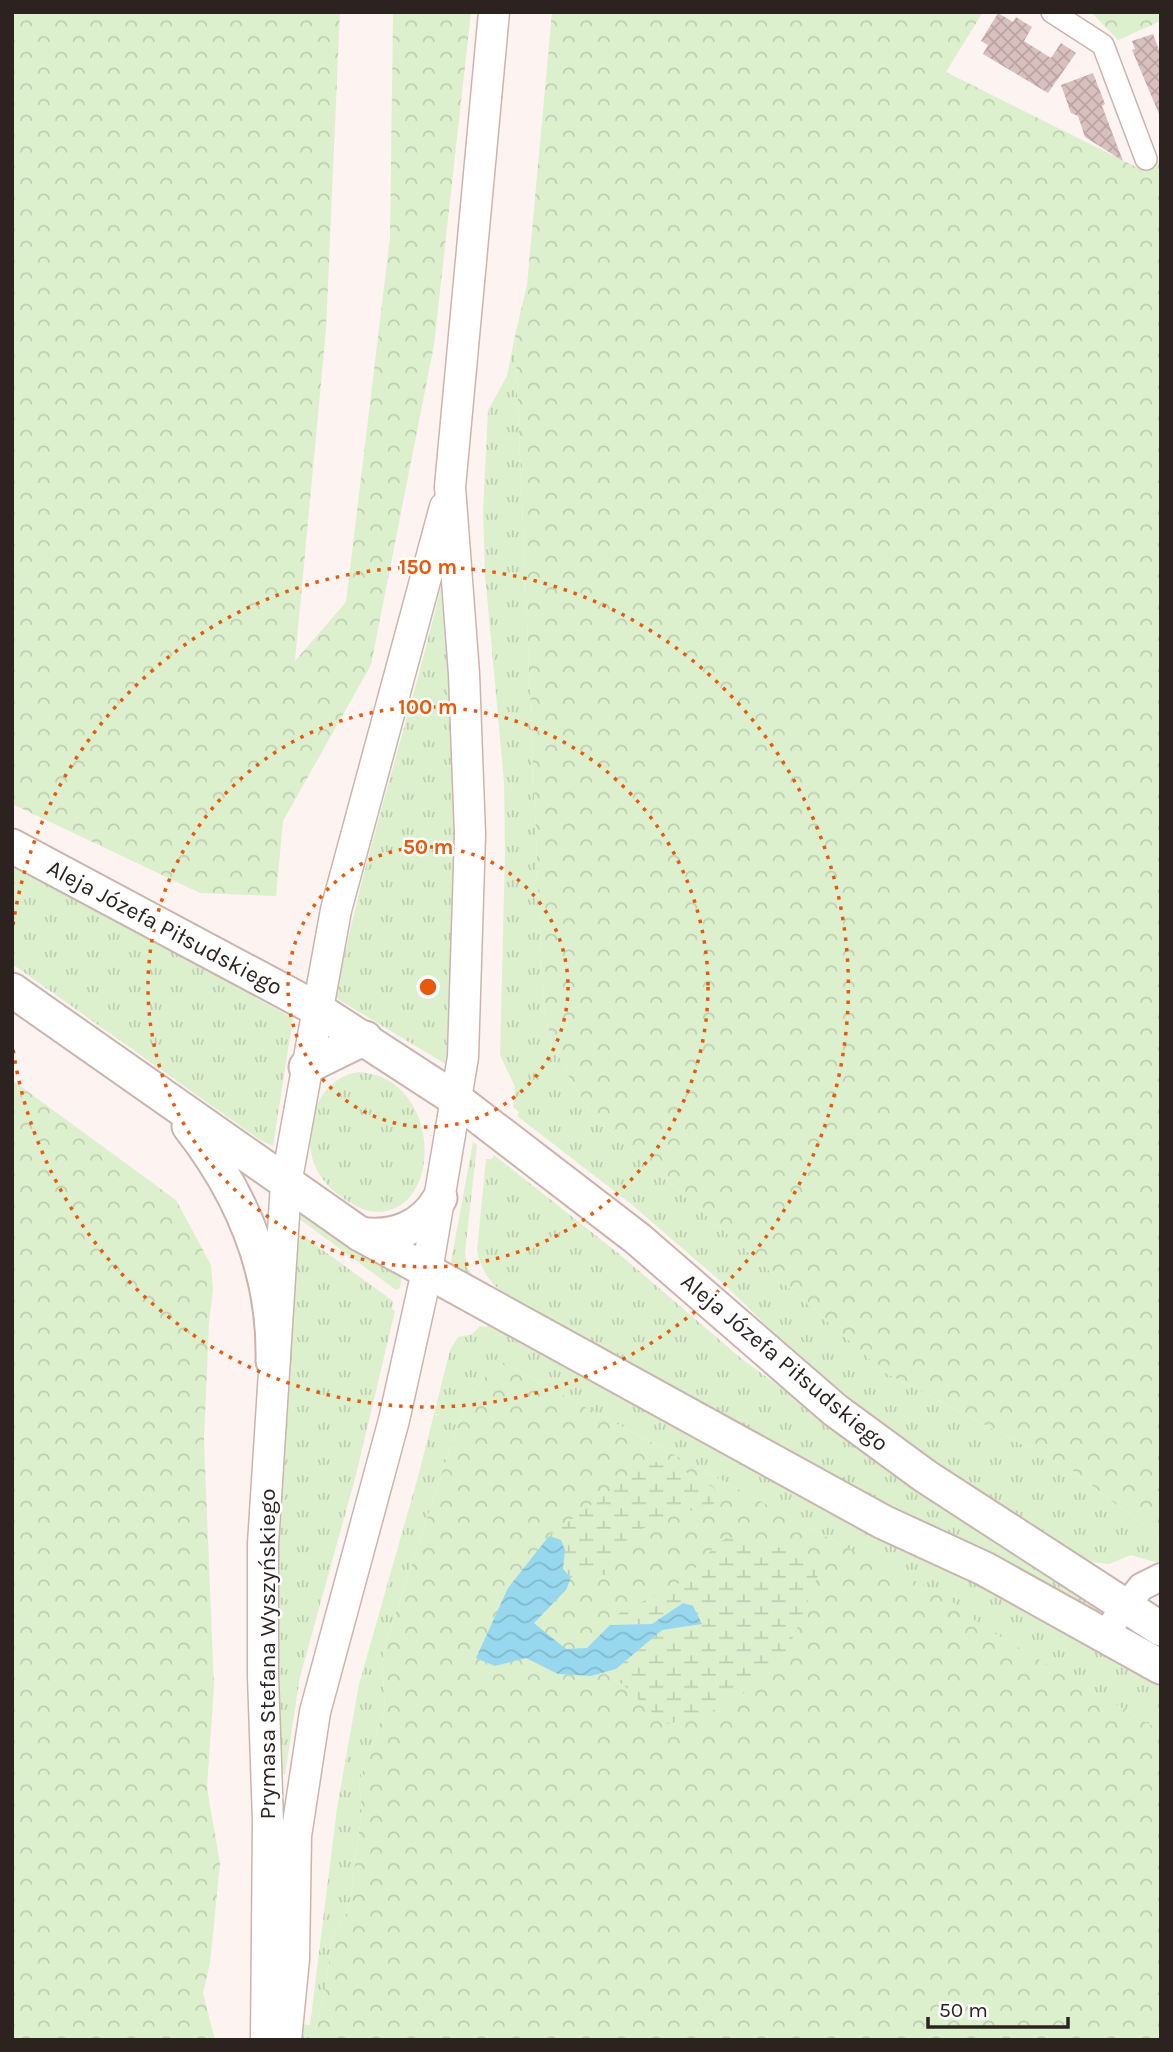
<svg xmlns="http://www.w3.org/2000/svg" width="1173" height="2052" font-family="Karla,sans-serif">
	<defs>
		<pattern id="grass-tufts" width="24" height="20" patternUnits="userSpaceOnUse" patternTransform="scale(1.75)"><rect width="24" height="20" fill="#ddf0ce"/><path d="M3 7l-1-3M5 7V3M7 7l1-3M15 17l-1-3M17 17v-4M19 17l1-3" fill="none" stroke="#beceb1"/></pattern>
		<pattern id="forest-crowns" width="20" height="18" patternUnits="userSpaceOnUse" patternTransform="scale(1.75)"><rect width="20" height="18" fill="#ddf0ce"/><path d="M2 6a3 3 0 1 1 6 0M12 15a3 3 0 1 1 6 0" fill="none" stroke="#beceb1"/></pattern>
		<pattern id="wetland-marsh" width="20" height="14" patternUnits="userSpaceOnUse" patternTransform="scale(1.75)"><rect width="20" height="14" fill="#ddf0ce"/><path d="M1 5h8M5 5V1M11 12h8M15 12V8" fill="none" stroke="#beceb1"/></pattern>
		<pattern id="water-waves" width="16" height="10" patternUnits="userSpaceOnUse" patternTransform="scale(1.75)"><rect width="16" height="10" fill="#97d8ee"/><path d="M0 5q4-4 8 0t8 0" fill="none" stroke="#82b9cc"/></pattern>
		<pattern id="building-cross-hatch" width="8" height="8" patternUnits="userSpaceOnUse" patternTransform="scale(1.75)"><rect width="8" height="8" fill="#d9c0be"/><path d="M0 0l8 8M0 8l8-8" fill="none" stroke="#baa5a3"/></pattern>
	</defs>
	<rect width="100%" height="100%" fill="#fdf4f1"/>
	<!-- grass -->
	<g fill="url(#grass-tufts)">
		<polygon points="515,335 543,1003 553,1051 565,1063 568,1075 592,1115 886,1373 1073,1471 1161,1539 1161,1564 1131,1555 1109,1564 1089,1562 967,1492 843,1401 726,1286 631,1204 517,1116 519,1112 513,1107 515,1087 500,1055 505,853 504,782 485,575 483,510 488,410 507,376"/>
		<path d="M441 586 451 715 456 859 450 1062 447 1065 336 998C362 858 409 724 441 586Z"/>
		<polygon points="12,865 293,1018 273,1146 260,1140 12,964"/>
		<path d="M358 1072C437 1075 445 1198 387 1211 374 1214 362 1210 351 1203 337 1195 325 1185 317 1170 299 1134 316 1078 358 1072Z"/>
		<polygon points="473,1142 477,1145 465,1253 468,1269 481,1286 450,1267"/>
		<path d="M494 1155 618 1253 742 1359 907 1480 1103 1610 1094 1612 942 1536 504 1300 506 1294C491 1286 480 1268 477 1250L486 1159H492Z"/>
		<polygon points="300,1211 402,1276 400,1288 396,1290 298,1218 297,1212"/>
		<polygon points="302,1235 393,1301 392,1309 395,1311 356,1475 300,1677 285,1774 279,1775 274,1620 294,1238"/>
		<polygon points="489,1320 1161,1678 1161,1731 840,1544 498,1360 465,1403 386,1643 382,1663 385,1709 359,1782 362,1809 349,1909 331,1939 327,1982 313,2040 292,2040 294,2023 310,2025 337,1808 359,1684 419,1473 450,1350 458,1337 472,1334 480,1326 487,1327"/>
	</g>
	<!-- forest -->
	<g fill="url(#forest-crowns)">
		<polygon points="12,12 340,12 326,330 295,661 346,602 390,237 393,12 471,12 434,345 371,665 283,821 276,896 200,893 12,804"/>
		<polygon points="552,12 983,12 946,72 1140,169 1161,160 1161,1539 1073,1471 886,1373 592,1115 568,1075 565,1063 553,1051 543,1003 515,335 527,285"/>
		<polygon points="1091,12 1161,12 1161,21 1118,40"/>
		<polygon points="12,1080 176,1200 211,1265 213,1290 209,1323 204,1440 214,1687 207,1787 220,1864 210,1963 203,1993 215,2040 12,2040"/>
		<polygon points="498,1360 840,1544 944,1595 982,1626 1161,1731 1161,2040 313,2040 327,1982 331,1939 349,1909 362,1809 359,1782 385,1709 382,1663 386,1643 465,1403"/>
	</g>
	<!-- wetland -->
	<g fill="url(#wetland-marsh)">
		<polygon points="663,1459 714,1488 716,1501 706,1511 680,1510 630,1535 605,1575 578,1570 571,1578 563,1569 565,1550 561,1540 549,1536 638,1470"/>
		<path d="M729 1537 783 1549 819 1573C807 1600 798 1634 781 1658 756 1693 707 1718 665 1724L608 1671 616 1669 662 1630 702 1624 683 1603 652 1624 610 1625 616 1615 683 1581 719 1542Z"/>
	</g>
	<!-- water -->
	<polygon fill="url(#water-waves)" points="549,1536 561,1540 565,1550 563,1569 571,1578 566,1590 534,1623 566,1649 587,1648 610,1625 652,1624 683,1603 693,1606 702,1624 662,1630 616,1669 591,1676 558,1674 526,1658 495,1666 476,1658 508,1588"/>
	<!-- building -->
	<g fill="url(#building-cross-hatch)">
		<polygon points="998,13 1013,22 1016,17 1032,27 1024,41 1051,58 1061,43 1076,53 1048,93 983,54 988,45 981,41"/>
		<polygon points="1153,34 1161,55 1159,114 1132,50 1135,49 1132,41"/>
		<polygon points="1093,73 1105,104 1102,106 1123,161 1085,137 1078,116 1071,113 1061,85"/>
	</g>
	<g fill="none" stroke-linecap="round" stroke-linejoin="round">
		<defs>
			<polyline id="minor" points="1052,12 1103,45 1146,159"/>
			<polyline id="tertiary" points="1115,1620 1141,1587 1161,1577"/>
			<g id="secondary">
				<polyline points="266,2040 268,1821 263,1676 263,1544 286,1184 336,910 445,507"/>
				<polyline points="286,2040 294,1959 296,1836 315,1712 394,1420 427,1271 463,1057 470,834 464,674 450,487 494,12"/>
			</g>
			<g id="primary">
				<polyline points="12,846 317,1009 457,1100 638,1239 835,1410 925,1476 1161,1629"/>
				<polyline points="12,990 360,1234 883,1522 985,1569 1161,1667"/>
				<polyline points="306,1067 365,1038"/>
				<path d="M189 1126C243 1195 275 1272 273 1361"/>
				<path d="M360 1234C393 1239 423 1228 440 1198"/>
			</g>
		</defs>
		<!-- minor casing -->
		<use href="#minor" stroke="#cbb4ad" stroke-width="24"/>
		<!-- tertiary casing -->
		<use href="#tertiary" stroke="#cbb4ad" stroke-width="30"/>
		<!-- secondary casing -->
		<use href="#secondary" stroke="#cbb4ad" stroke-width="33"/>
		<!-- primary casing -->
		<use href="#primary" stroke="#cbb4ad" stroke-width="37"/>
		<!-- minor -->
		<use href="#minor" stroke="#fff" stroke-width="21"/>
		<!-- tertiary -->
		<use href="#tertiary" stroke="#fff" stroke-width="26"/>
		<!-- secondary -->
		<use href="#secondary" stroke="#fff" stroke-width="30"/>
		<!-- primary -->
		<use href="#primary" stroke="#fff" stroke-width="33"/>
	</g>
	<!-- distance rings -->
	<g fill="none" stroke="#e8590c" stroke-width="3.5" stroke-dasharray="3.5 7">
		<circle cx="428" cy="987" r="140"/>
		<circle cx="428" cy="987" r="280"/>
		<path d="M13 925A420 420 0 1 1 13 1049"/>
	</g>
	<g text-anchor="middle" stroke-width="5" stroke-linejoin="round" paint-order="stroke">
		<!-- street labels -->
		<g font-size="23" fill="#2c2321" stroke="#fff">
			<text transform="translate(165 927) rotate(28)" y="8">Aleja Józefa Piłsudskiego</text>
			<text transform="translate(785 1362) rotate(40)" y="8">Aleja Józefa Piłsudskiego</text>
			<text transform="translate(267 1654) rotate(-90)" y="8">Prymasa Stefana Wyszyńskiego</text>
		</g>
	</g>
	<circle cx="428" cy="987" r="10" fill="#e8590c" stroke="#fff" stroke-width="3.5"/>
	<g font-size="21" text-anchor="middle" font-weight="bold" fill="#e8590c" stroke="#fff" stroke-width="5" stroke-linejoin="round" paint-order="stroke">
		<text x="428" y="574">150 m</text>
		<text x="428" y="714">100 m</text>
		<text x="428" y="854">50 m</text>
	</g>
	<!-- border -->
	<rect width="1173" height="2052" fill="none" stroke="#2c2321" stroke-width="28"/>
	<!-- scale -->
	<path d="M928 2017v10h140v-10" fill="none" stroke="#2c2321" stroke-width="3.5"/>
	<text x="939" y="2017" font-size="21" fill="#2c2321" stroke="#ffffff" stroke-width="5" paint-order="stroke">50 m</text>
</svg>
